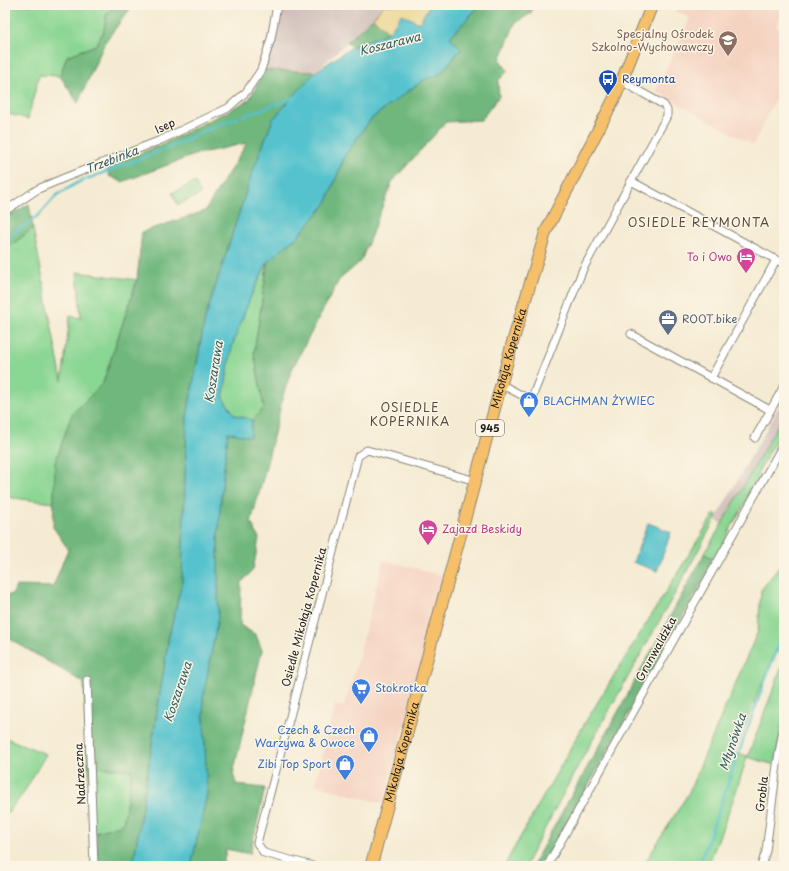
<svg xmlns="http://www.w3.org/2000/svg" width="789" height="871" font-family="'Playpen Sans',sans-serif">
	<rect width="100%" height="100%" fill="#fcf5e5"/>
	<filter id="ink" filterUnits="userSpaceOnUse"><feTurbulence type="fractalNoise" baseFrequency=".025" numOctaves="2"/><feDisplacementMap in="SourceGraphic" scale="8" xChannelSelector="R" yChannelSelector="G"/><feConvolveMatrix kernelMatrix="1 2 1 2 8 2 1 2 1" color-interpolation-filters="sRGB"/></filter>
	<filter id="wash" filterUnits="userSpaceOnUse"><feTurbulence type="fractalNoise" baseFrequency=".012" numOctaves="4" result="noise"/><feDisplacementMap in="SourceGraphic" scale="16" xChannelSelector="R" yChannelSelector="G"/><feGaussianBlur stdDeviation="0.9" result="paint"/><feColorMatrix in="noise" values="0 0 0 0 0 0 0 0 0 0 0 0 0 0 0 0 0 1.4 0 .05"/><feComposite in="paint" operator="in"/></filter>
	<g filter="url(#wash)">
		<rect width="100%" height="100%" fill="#f5ebd3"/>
		<!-- built -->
		<g fill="#f5d3c1">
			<polygon points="664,5 784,5 784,12 776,27 784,32 784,82 753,145 656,91 690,18"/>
			<polygon points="383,560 444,576 384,804 315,785 335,705 344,707 357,663"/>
		</g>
		<!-- industrial -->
		<g fill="#d1c0bc">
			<polygon points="282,5 384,5 373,18 315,72 265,70 275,40"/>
			<polygon points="784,398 784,414 722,524 715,520"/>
		</g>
		<!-- green -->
		<g fill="#8ad693" stroke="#537958">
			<polygon points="5,5 114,5 106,16 104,31 96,45 67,56 60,76 39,75 28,119 5,113"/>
			<polygon points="195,182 201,194 178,205 172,193"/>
			<polygon points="33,228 62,381 70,316 81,318 77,272 137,280 103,383 72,414 55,463 54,503 5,497 5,248 8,248"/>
			<polygon points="268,261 254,353 264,408 252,420 235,415 223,398 232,346 250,298"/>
			<polygon points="784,414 784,426 757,474 760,477 731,528 715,559 704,554 722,524"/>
			<polygon points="714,514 717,516 674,595 579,764 525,866 504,866 586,721"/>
			<polygon points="784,561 784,652 778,651 759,690 734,752 748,756 784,661 784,709 775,765 747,757 737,789 712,856 707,866 643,866 688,794 758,631 761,590"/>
			<polygon points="5,737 6,738 46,754 23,794 5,816"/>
			<polygon points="88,766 132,770 123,824 93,833"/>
		</g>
		<!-- forest -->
		<g fill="#6fb77d" stroke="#466a4c">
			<polygon points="114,5 133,5 105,42 78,103 60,76 67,56 96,45 104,31 106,16"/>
			<polygon points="480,5 535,5 530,14 515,23 500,60 508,71 498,81 499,96 481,120 446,122 392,182 361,261 339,280 293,367 284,392 264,475 251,522 259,538 253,570 241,583 240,625 256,635 262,650 233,774 237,785 265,788 250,854 226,849 223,866 191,866 207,794 203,698 218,617 218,537 222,485 228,432 249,436 252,420 264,408 254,353 268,261 298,236 326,204 345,155 371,119 423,80 440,74 461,50 450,37"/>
			<polygon points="373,18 389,32 352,47 347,42"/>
			<polygon points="265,70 315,72 273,119 251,176 205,319 187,417 182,582 169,636 133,866 97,866 96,832 123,824 132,770 88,766 84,683 5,636 5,596 13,594 16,586 53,587 68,549 53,527 55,463 72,414 103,383 137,280 142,232 205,211 247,143 197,154 122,182 109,176 107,166 161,145 249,100"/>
			<polygon points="29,204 33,228 8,248 5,248 5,218"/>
			<polygon points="704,554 715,559 552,851 549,850 544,860 540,862 537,866 532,866 623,703"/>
		</g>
		<!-- sand -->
		<polygon fill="#eeda9e" stroke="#857b5d" points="384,5 430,5 419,24 389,32 373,18"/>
		<!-- water -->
		<g fill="#55c2cd" stroke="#386f74">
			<polygon points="430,5 480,5 450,37 461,49 440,74 423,80 371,119 345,155 326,204 298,236 268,261 250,298 232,346 223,398 235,415 252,420 250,437 228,432 222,485 218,537 218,617 203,698 207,794 191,866 133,866 169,636 182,582 187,417 205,319 251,176 273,119 315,72 352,47 389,32 402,14 419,23"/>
			<polygon points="648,523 671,532 657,571 633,562"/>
		</g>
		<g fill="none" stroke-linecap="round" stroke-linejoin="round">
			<!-- stream -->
			<g stroke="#55c2cd" stroke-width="2.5">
				<polyline points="243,116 295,97"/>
				<polyline points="5,237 10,236 39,215 58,194 81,181 166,149 209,129 238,118"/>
				<polyline points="699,866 745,735 781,637 784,624"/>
			</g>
		</g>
	</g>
	<g filter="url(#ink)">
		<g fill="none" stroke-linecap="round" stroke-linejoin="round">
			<defs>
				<g id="street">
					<polyline points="631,181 784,264"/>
					<polyline points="5,211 38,189 64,178 161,140 228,108 246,92 261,70 271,39 277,5"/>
					<polyline points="631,334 770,410"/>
					<polyline points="711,378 776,260"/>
					<polyline points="501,385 508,388 531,400 583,269 667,116 667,110 664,105 621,81"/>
					<polyline points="755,438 784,386"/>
					<polyline points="87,680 94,866"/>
					<polyline points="313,866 264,853 257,843 358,456 367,450 476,481"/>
					<polyline points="547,866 784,443"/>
					<polyline points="761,866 766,851 777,765 784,724"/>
				</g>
				<g id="primary">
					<path id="s1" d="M371 866 512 344 546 231 616 95 652 5"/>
				</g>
			</defs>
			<!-- street casing -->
			<use href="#street" stroke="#888478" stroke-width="9"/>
			<!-- primary casing -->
			<use href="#primary" stroke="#888478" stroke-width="13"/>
			<!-- street -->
			<use href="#street" stroke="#fff" stroke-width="7"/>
			<!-- primary -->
			<use href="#primary" stroke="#f6c06b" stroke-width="11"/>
		</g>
	</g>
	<!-- icons -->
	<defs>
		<symbol id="school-pin" viewBox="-11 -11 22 30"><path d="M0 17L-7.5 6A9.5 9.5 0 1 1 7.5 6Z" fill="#8d6e63" stroke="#fcf5e5"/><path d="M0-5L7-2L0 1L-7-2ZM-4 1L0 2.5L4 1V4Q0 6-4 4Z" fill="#fff"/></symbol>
		<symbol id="bus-pin" viewBox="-11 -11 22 30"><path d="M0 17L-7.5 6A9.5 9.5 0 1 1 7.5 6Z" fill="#1a4fb4" stroke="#fcf5e5"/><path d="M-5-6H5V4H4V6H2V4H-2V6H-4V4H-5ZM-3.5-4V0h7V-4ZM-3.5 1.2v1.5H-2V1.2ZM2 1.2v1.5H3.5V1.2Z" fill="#fff"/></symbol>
		<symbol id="hotel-pin" viewBox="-11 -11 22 30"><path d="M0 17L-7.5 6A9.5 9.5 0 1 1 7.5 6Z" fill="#d1479c" stroke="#fcf5e5"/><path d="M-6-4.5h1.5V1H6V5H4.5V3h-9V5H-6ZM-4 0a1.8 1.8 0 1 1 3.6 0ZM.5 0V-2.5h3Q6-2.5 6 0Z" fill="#fff"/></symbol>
		<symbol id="office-pin" viewBox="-11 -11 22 30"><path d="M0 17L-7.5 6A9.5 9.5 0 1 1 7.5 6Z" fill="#5c6f8a" stroke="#fcf5e5"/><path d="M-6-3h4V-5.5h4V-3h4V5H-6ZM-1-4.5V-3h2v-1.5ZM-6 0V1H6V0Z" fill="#fff"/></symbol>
		<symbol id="shop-pin" viewBox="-11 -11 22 30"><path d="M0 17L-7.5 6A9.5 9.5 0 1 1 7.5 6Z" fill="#3f7fe0" stroke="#fcf5e5"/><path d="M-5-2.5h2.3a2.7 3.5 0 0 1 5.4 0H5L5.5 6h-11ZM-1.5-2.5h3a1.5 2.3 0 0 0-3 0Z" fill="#fff"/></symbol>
		<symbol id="supermarket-pin" viewBox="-11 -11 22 30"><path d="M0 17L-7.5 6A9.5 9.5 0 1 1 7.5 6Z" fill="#3f7fe0" stroke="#fcf5e5"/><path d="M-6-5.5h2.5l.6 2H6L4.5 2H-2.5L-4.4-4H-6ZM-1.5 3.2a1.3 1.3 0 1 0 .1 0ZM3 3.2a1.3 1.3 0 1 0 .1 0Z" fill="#fff"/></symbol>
	</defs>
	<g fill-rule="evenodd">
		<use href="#school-pin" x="717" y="29" width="22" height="30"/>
		<use href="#bus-pin" x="597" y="68" width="22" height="30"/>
		<use href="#hotel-pin" x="735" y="246" width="22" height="30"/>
		<use href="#office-pin" x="657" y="308" width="22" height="30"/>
		<use href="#shop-pin" x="518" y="390" width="22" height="30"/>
		<use href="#hotel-pin" x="417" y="518" width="22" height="30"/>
		<use href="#supermarket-pin" x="350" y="677" width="22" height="30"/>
		<use href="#shop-pin" x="358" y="725" width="22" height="30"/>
		<use href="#shop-pin" x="334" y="753" width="22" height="30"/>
	</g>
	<g text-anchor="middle" stroke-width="3" stroke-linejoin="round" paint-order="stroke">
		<!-- shield labels -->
		<rect fill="#fcf5e5" stroke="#5f5d58" stroke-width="1" x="476" y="420" width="28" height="16" rx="3"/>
		<g font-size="10" font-weight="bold" fill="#1c1c1c">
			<text x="490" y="432">945</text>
		</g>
		<!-- education labels -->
		<g font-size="11" fill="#785e54" stroke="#fcf5e5" text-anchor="end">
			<text x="714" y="38">Specjalny Ośrodek<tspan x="714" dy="13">Szkolno-Wychowawczy</tspan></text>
		</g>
		<!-- transit labels -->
		<g font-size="11" fill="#164399" stroke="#fcf5e5" text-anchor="start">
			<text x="622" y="83">Reymonta</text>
		</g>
		<!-- street labels -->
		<g font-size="11" fill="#1c1c1c" stroke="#fcf5e5">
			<text transform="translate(165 126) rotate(-25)" y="4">Isep</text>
			<text dy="4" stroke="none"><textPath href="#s1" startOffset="526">Mikołaja Kopernika</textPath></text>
			<text transform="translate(304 617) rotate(-75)" y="4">Osiedle Mikołaja Kopernika</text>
			<text transform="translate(656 649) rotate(-61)" y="4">Grunwaldzka</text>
			<text dy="4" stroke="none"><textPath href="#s1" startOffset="118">Mikołaja Kopernika</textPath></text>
			<text transform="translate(80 774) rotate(-93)" y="4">Nadrzeczna</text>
			<text transform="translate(762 794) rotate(-83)" y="4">Grobla</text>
		</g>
		<!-- hotel labels -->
		<g font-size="11" fill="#b23c85" stroke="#fcf5e5" text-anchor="end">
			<text x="732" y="261">To i Owo</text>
			<text x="442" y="533" text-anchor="start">Zajazd Beskidy</text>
		</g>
		<!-- service labels -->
		<g font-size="11" fill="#4e5e75" stroke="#fcf5e5" text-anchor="start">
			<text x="682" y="323">ROOT.bike</text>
		</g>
		<!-- shop labels -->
		<g font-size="11" fill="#366cbe" stroke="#fcf5e5" text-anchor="start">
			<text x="543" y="405">BLACHMAN ŻYWIEC</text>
			<text x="375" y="692">Stokrotka</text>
			<text x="355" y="734" text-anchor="end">Czech &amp; Czech<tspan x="355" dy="13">Warzywa &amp; Owoce</tspan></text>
			<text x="331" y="768" text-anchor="end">Zibi Top Sport</text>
		</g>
		<!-- water labels -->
		<g font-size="12" font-style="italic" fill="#335e63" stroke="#fcf5e5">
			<text transform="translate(390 44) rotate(-14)" y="4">Koszarawa</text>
			<text transform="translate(112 160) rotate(-21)" y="4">Trzebinka</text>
			<text transform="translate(214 372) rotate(-81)" y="4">Koszarawa</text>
			<text transform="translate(178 692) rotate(-71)" y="4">Koszarawa</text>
			<text transform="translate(733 742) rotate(-71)" y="4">Młynówka</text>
		</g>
		<!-- neighbourhood labels -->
		<g font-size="12" letter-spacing="1" fill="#574a3d" stroke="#fcf5e5">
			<text x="699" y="227">OSIEDLE REYMONTA</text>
			<text x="410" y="412">OSIEDLE<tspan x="410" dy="14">KOPERNIKA</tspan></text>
		</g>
	</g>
	<!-- margin -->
	<rect width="789" height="871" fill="none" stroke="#fcf5e5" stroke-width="20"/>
</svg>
